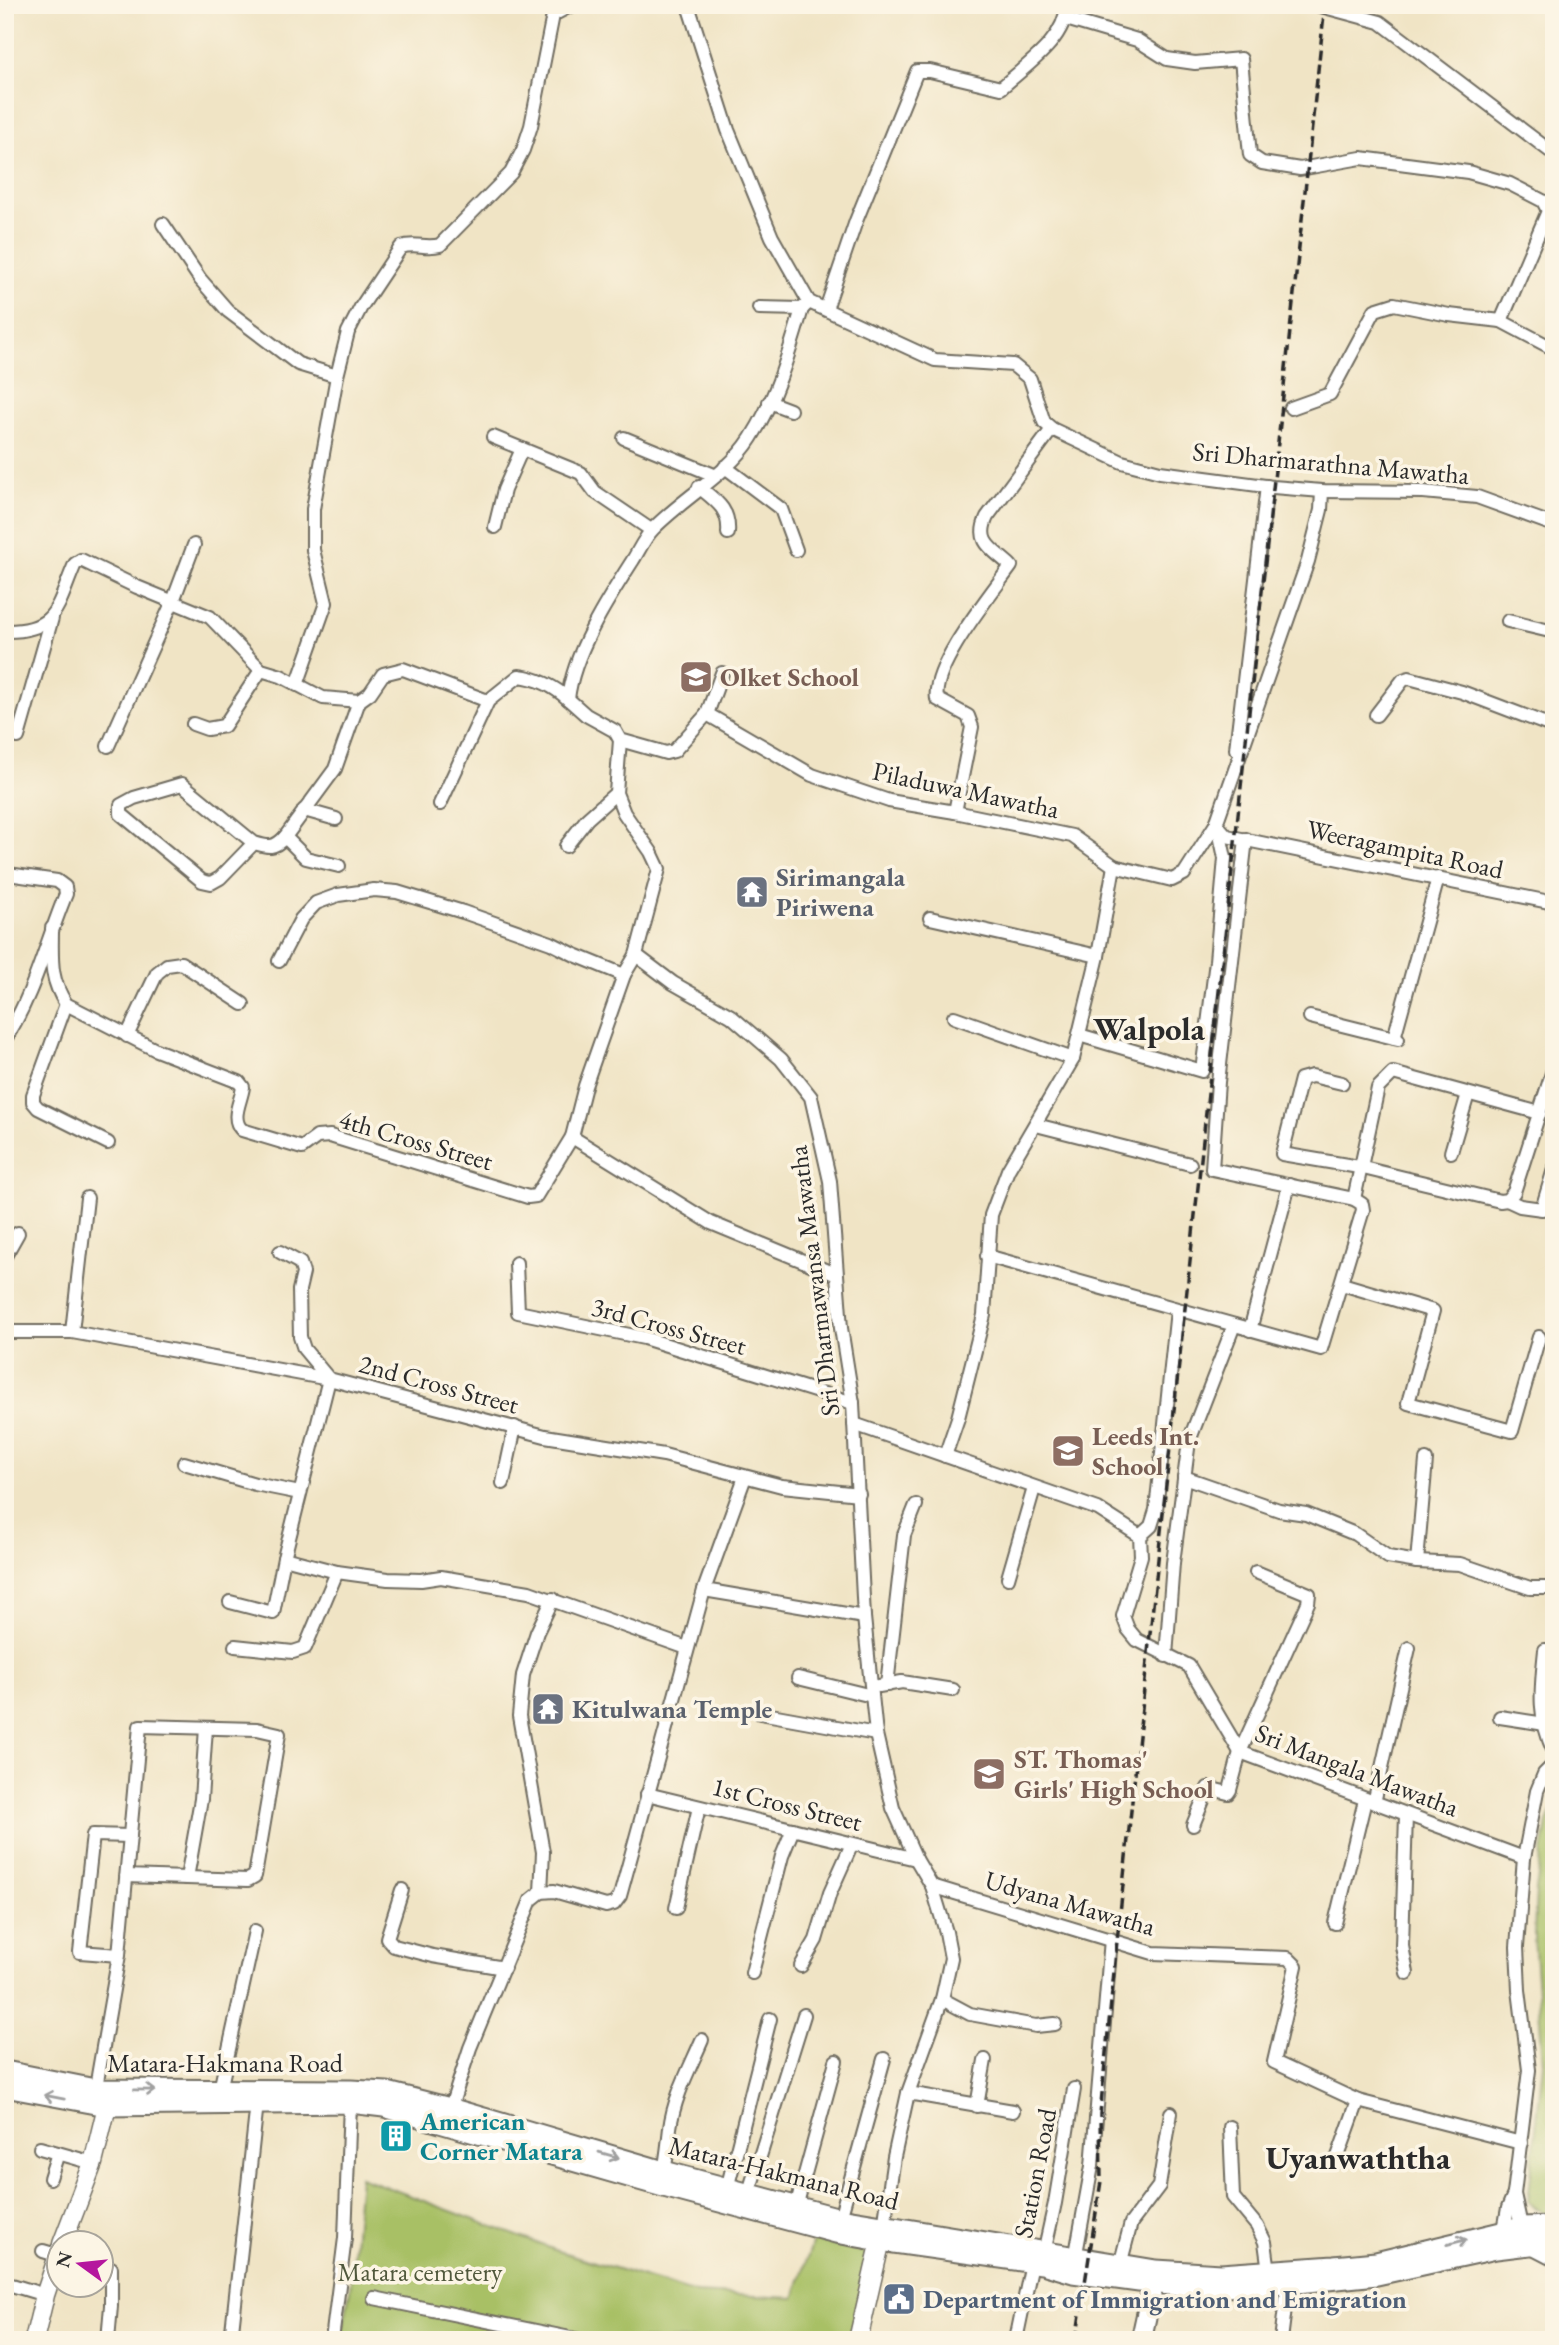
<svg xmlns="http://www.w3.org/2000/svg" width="1559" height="2345" font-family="'EB Garamond',serif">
	<rect width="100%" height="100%" fill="#fcf5e5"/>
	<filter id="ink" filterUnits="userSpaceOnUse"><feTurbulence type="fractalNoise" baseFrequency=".0143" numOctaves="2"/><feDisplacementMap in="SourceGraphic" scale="14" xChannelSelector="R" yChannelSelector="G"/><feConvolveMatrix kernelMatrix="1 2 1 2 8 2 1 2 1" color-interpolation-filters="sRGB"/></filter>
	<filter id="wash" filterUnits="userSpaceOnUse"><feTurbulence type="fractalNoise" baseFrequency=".00686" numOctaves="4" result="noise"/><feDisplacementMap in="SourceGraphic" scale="28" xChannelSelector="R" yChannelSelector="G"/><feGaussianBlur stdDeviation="1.57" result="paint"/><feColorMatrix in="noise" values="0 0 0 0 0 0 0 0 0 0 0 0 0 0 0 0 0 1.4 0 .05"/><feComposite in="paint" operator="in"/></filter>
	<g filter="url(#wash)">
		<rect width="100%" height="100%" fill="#f0e4c5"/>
		<!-- green -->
		<g fill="#a8c065" stroke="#6a7648" stroke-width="2">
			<polygon points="1554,1806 1554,2217 1550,2218 1528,2202 1543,2063 1534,1936 1536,1889 1547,1822"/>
			<polygon points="360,2177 555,2250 696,2293 794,2298 813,2241 870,2253 849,2340 341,2340 350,2290"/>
		</g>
	</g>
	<g filter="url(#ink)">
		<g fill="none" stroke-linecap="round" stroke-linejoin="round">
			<defs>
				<g id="minor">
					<polyline points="688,5 728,130 772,237 809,302 935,360 1013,365 1030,379 1044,422 1052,429 1122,462 1160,472 1273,487 1322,491 1423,492 1477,497 1554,525"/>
					<polyline points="1317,5 1380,22 1554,154"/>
					<polyline points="1066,19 1137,40 1167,59 1195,63 1241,59 1250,155 1262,163 1300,169 1361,158 1468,172 1510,184 1543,201 1554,222"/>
					<polyline points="163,224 200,279 228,311 298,364 337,376"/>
					<path d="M809 302 802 309C789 353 776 399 751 438 729 473 683 498 653 529 645 537 639 550 633 560 608 599 573 653 568 699L586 715 615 731 620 740 616 793 624 813 651 852 659 869 636 955 673 983 731 1016 781 1059 811 1097 830 1181 841 1328 853 1403 864 1617 876 1734 893 1808 916 1859 932 1886 946 1932 951 1958 942 1999 908 2093 894 2157 884 2227"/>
					<polyline points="759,308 802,309"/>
					<path d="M826 309 856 221 917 71H930L1001 88C1026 65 1065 41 1067 5"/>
					<polyline points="1501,321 1548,211"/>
					<polyline points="769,402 790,410"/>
					<polyline points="1291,408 1330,394 1375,310 1394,304 1449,315 1501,321 1554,349"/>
					<polyline points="493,437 581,473 595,492 651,530"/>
					<polyline points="624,438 714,475"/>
					<polyline points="725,467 781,509 796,550"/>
					<path d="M699 487C716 501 730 509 728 533"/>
					<polyline points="495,527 504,490 522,449"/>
					<polyline points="1508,621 1554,632"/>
					<path d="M5 631C58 632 57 605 75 564L81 560 137 587 210 617 261 670 281 676 323 698 359 701 370 693 383 674 403 669 488 701"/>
					<path d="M297 685 326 603 313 550V509L337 376 348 332 361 307 401 247C416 242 425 249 440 245L511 173 523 150 531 126 553 15 572 5"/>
					<polyline points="707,714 722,673"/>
					<polyline points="1376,715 1403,680 1409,678 1462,692 1554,727"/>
					<polyline points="193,724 207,729 224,726 261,670"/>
					<polyline points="18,737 52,618"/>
					<polyline points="620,740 666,753 674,751 707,714 812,775 889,801 955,812 1072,836 1114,866 1172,880 1184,874 1216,824 1308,561 1321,510 1322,491"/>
					<polyline points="108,746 173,601 194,545"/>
					<polyline points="1236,749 1267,486"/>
					<path d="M440 804 488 701 519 676C537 678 555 687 568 699"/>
					<polyline points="304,810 336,819"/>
					<path d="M955 812 972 727 968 716 937 699C931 667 991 594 1011 566 993 549 975 543 987 517L1052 429"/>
					<polyline points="1219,827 1227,836 1554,903"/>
					<polyline points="285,837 306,858 339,866"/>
					<path d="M254 843 182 784 134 798 121 805V814L202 881 211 883 220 878 254 843C268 847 274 849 285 837L335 769 359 701"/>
					<polyline points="566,846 587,819 616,793"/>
					<polyline points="930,918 1098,956"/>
					<path d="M52 928C52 958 49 978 66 1004L156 1050 239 1082 243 1087C241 1102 230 1118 242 1130L302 1148 317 1137 330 1136 528 1197 536 1196 572 1137 711 1223 837 1275"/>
					<polyline points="279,961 301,919 316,903 338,895 374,890 397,892 463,912 551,943 575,955 624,975"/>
					<polyline points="66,1004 33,1095 33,1102 38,1108 108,1143"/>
					<polyline points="954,1017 1073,1059"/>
					<polyline points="1310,1017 1398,1039"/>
					<polyline points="1079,1035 1202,1071 1216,961 1225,858 1217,821"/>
					<polyline points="127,1036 157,973 167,965 181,963 243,1004"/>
					<polyline points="1394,1038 1438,878"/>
					<path d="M5 1039C34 995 46 942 66 894L65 887 57 881 8 874"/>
					<polyline points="1342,1083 1312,1076 1301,1079 1282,1154 1359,1167 1500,1201 1507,1200 1514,1192 1554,1067"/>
					<polyline points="1036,1125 1190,1164"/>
					<polyline points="572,1137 585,1086 624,975 636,955"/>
					<polyline points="1451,1152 1468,1094"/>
					<polyline points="1354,1199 1378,1088 1393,1073 1540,1113"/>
					<polyline points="1507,1200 1520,1206 1542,1209 1554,1169"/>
					<polyline points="5,1256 18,1233"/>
					<polyline points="987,1256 1321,1349 1363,1210 1362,1204 1354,1199 1212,1169 1218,1082 1246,839"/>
					<polyline points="516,1263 518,1312 644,1338 853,1403"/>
					<polyline points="1342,1284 1433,1311 1408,1403 1512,1431 1539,1337"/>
					<polyline points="1250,1330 1289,1185"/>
					<polyline points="5,1332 72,1332 329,1379 545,1436 664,1455 782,1486 859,1494"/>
					<polyline points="72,1332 87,1198"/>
					<polyline points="854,1424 1098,1509 1140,1536 1141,1556 1123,1616 1128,1629 1137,1640 1189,1666 1240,1752 1524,1858"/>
					<polyline points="945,1456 958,1418 984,1315 991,1215 1008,1170 1073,1059 1098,956 1114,866"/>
					<polyline points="184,1463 255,1484 300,1493"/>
					<polyline points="1184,1477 1279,1510 1306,1514 1355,1534 1388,1557 1417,1562 1460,1564 1530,1588 1554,1588"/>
					<polyline points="503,1483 515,1427"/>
					<polyline points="1140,1536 1151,1526 1156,1510 1177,1310"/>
					<polyline points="284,1558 337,1572 388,1579 421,1580 441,1577 529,1592 687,1648"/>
					<polyline points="1417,1562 1426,1460"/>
					<polyline points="1008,1578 1034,1488"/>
					<polyline points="704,1590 864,1617"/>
					<polyline points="230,1602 273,1613 284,1558 329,1379 304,1349 300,1337 299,1290 303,1273 300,1263 280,1252"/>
					<polyline points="235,1646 293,1652 305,1648 337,1572"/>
					<path d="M1545 1650C1541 1689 1537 1715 1554 1752"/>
					<polyline points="1166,1656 1173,1563 1189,1441 1234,1325"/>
					<polyline points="798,1678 872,1696"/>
					<polyline points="887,1685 904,1535 916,1505"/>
					<polyline points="879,1686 902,1682 953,1690"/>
					<polyline points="760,1713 876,1734"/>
					<polyline points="1500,1717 1545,1724"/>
					<polyline points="647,1794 916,1859"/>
					<polyline points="1374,1803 1409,1648"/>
					<polyline points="1406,1815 1402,1946 1407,1973"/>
					<polyline points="1193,1825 1208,1788 1228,1793 1230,1790 1240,1752 1308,1603 1309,1594 1256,1572"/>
					<polyline points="187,1878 201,1799 206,1728"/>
					<polyline points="932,1886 1153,1953 1288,1958 1296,1966 1274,2062 1358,2101 1521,2143"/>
					<polyline points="402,1890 387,1938 394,1946 433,1956 504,1968"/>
					<polyline points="541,1892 543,1852 519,1716 523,1675 537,1632 553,1599"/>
					<polyline points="676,1908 699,1807"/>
					<polyline points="1335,1923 1365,1800"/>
					<polyline points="119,1955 80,1952 93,1835 130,1836"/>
					<polyline points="801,1966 816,1940 830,1893 852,1844"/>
					<polyline points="752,1973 782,1856 793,1829"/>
					<polyline points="942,1999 970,2014 1036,2026 1055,2024"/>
					<polyline points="220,2090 255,1931"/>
					<polyline points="95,2093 119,1955 140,1726 257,1729 279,1734 255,1876 248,1880 126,1876"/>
					<polyline points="908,2093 1013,2111"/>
					<polyline points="977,2106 985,2060"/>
					<polyline points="449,2113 470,2048 531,1900 541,1892 554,1891 606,1906 614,1904 620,1896 704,1590 745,1477"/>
					<polyline points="1230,2127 1233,2197 1257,2226 1265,2242 1269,2271"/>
					<polyline points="40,2148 93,2163"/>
					<polyline points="1336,2162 1358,2101"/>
					<path d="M663 2176C667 2159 668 2144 670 2128 674 2097 690 2068 702 2040"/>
					<polyline points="50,2178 58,2153"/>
					<polyline points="727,2189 770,2019"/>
					<polyline points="1514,2194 1525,2244 1554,2259"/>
					<polyline points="748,2195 804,2015"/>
					<polyline points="796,2207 836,2061"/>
					<polyline points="840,2218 884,2059"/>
					<polyline points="1503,2236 1508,2208 1514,2194 1529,2070 1519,1990 1517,1947 1524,1858 1537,1791 1544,1774 1554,1764"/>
					<polyline points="43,2251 60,2256"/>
					<polyline points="1043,2257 1055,2203 1074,2089"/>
					<polyline points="1075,2259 1092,2166 1111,1939"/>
					<polyline points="102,2264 111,2268 111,2306 108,2340"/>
					<polyline points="1120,2265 1131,2223 1159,2186 1171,2113"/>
					<polyline points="5,2283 45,2295"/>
					<polyline points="374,2298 580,2340"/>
					<polyline points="231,2340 257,2103"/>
					<polyline points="332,2340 345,2238 350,2103"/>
					<polyline points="1016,2340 1033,2258"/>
					<polyline points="1281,2340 1288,2284"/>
				</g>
				<g id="secondary">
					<polyline points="62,2244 93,2163 110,2094"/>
					<polyline points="34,2340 45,2295 60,2250"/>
					<polyline points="858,2340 884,2227"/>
				</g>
				<g id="primary">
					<polyline points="5,2071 95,2089 351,2090 387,2092 450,2108 664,2171 840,2218 1156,2270 1221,2274 1334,2266 1376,2262 1522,2227 1554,2226"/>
					<polyline points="5,2087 107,2106 350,2103 384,2107 660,2186 836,2233 880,2241 1042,2264 1073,2273 1139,2282 1201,2288 1288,2284 1377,2275 1496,2249 1554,2242"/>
					<polyline points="1141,2340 1156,2272"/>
				</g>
			</defs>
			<!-- minor casing -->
			<use href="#minor" stroke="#706c61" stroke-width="16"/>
			<!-- secondary casing -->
			<use href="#secondary" stroke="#706c61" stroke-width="21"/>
			<!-- primary casing -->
			<use href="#primary" stroke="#706c61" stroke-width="23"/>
			<!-- minor -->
			<use href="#minor" stroke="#fff" stroke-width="12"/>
			<!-- secondary -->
			<use href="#secondary" stroke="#fff" stroke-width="18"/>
			<!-- primary -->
			<use href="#primary" stroke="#fff" stroke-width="19"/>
			<!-- rail -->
			<polyline stroke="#2b2b2b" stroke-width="3.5" stroke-dasharray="10 5" stroke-linecap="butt" points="1076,2340 1101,2181 1100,2114 1117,1941 1325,5"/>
		</g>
		<!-- one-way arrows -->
		<defs><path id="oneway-shaft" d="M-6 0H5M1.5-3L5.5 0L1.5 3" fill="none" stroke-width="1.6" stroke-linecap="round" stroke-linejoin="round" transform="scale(1.75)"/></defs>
		<g stroke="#a0a0a0">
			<use href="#oneway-shaft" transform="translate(145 2090) rotate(1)"/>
			<use href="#oneway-shaft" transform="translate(54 2097) rotate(-169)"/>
			<use href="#oneway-shaft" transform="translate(609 2155) rotate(16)"/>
			<use href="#oneway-shaft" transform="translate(1457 2242) rotate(-14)"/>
		</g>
	</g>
	<!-- icons -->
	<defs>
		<symbol id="school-square" viewBox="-11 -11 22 22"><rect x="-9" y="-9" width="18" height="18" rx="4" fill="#8d6e63" stroke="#fcf5e5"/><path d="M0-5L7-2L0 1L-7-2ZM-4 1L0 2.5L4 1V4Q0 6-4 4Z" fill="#fff"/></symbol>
		<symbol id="temple-square" viewBox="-11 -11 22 22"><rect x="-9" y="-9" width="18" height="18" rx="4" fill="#6b7280" stroke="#fcf5e5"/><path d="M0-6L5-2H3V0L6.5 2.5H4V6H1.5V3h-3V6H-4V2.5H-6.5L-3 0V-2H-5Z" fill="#fff"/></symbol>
		<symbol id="building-square" viewBox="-11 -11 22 22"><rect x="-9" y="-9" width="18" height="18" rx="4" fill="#0f9aa8" stroke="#fcf5e5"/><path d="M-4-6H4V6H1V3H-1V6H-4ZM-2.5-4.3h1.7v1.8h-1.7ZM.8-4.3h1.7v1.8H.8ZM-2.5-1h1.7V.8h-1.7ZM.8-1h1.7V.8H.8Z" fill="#fff"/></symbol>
		<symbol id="civic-square" viewBox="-11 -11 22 22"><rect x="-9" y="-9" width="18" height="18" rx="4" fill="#5c6f8a" stroke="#fcf5e5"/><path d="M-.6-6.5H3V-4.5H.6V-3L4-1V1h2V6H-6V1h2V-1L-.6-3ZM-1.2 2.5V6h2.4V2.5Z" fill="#fff"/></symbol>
	</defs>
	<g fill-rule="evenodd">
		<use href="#school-square" x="677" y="658" width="38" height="38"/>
		<use href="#temple-square" x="733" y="873" width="38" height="38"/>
		<use href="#school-square" x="1049" y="1432" width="38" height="38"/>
		<use href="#temple-square" x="529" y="1690" width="38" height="38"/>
		<use href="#school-square" x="970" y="1755" width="38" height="38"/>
		<use href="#building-square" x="377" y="2117" width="38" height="38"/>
		<use href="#civic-square" x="880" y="2280" width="38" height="38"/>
	</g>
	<g text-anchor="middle" stroke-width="7" stroke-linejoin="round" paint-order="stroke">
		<!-- street labels -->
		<g font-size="26" fill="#2b2b2b" stroke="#fcf5e5">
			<text transform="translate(1331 463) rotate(5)" y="9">Sri Dharmarathna Mawatha</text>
			<text transform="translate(966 790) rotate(12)" y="9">Piladuwa Mawatha</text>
			<text transform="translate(1405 849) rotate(12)" y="9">Weeragampita Road</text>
			<text transform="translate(416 1140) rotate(16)" y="9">4th Cross Street</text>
			<text transform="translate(814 1281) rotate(-97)" y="9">Sri Dharmawansa Mawatha</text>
			<text transform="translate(669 1326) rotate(15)" y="9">3rd Cross Street</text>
			<text transform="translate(439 1384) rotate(15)" y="9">2nd Cross Street</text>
			<text transform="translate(1357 1770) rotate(21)" y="9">Sri Mangala Mawatha</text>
			<text transform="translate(787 1804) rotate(14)" y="9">1st Cross Street</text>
			<text transform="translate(1070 1903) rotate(16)" y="9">Udyana Mawatha</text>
			<text x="225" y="2072">Matara-Hakmana Road</text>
			<text transform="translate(784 2173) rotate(14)" y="9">Matara-Hakmana Road</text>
			<text transform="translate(1035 2173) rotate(-79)" y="9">Station Road</text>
		</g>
		<!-- education labels -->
		<g font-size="26" font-weight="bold" fill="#785e54" stroke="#fcf5e5" text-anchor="start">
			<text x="720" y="686">Olket School</text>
			<text x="1092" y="1445">Leeds Int.<tspan x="1092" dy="30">School</tspan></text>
			<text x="1014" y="1768">ST. Thomas'<tspan x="1014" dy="30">Girls' High School</tspan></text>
		</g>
		<!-- worship labels -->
		<g font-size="26" font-weight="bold" fill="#5b616d" stroke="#fcf5e5" text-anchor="start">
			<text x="776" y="886">Sirimangala<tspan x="776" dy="30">Piriwena</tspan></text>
			<text x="572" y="1718">Kitulwana Temple</text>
		</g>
		<!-- culture labels -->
		<g font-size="26" font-weight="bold" fill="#0d838f" stroke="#fcf5e5" text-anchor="start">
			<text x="420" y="2130">American<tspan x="420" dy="30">Corner Matara</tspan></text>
		</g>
		<!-- park labels -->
		<g font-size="26" fill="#50583c" stroke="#fcf5e5">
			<text x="420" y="2281">Matara cemetery</text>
		</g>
		<!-- service labels -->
		<g font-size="26" font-weight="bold" fill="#4e5e75" stroke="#fcf5e5" text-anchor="start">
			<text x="923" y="2308">Department of Immigration and Emigration</text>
		</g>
		<!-- district labels -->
		<g font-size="33" font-weight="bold" fill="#2b2b2b" stroke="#fcf5e5">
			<text x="1149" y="1040">Walpola</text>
			<text x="1358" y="2169">Uyanwaththa</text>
		</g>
	</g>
	<!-- margin -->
	<rect width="1559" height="2345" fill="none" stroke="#fcf5e5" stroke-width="28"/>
	<!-- north arrow -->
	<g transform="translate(80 2264) rotate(285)"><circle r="33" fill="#fcf5e5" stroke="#a8a49b" stroke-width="2"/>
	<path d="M0-5L12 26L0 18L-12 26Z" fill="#b5179e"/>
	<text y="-10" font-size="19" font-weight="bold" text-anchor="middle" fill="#2b2b2b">N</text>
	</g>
</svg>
